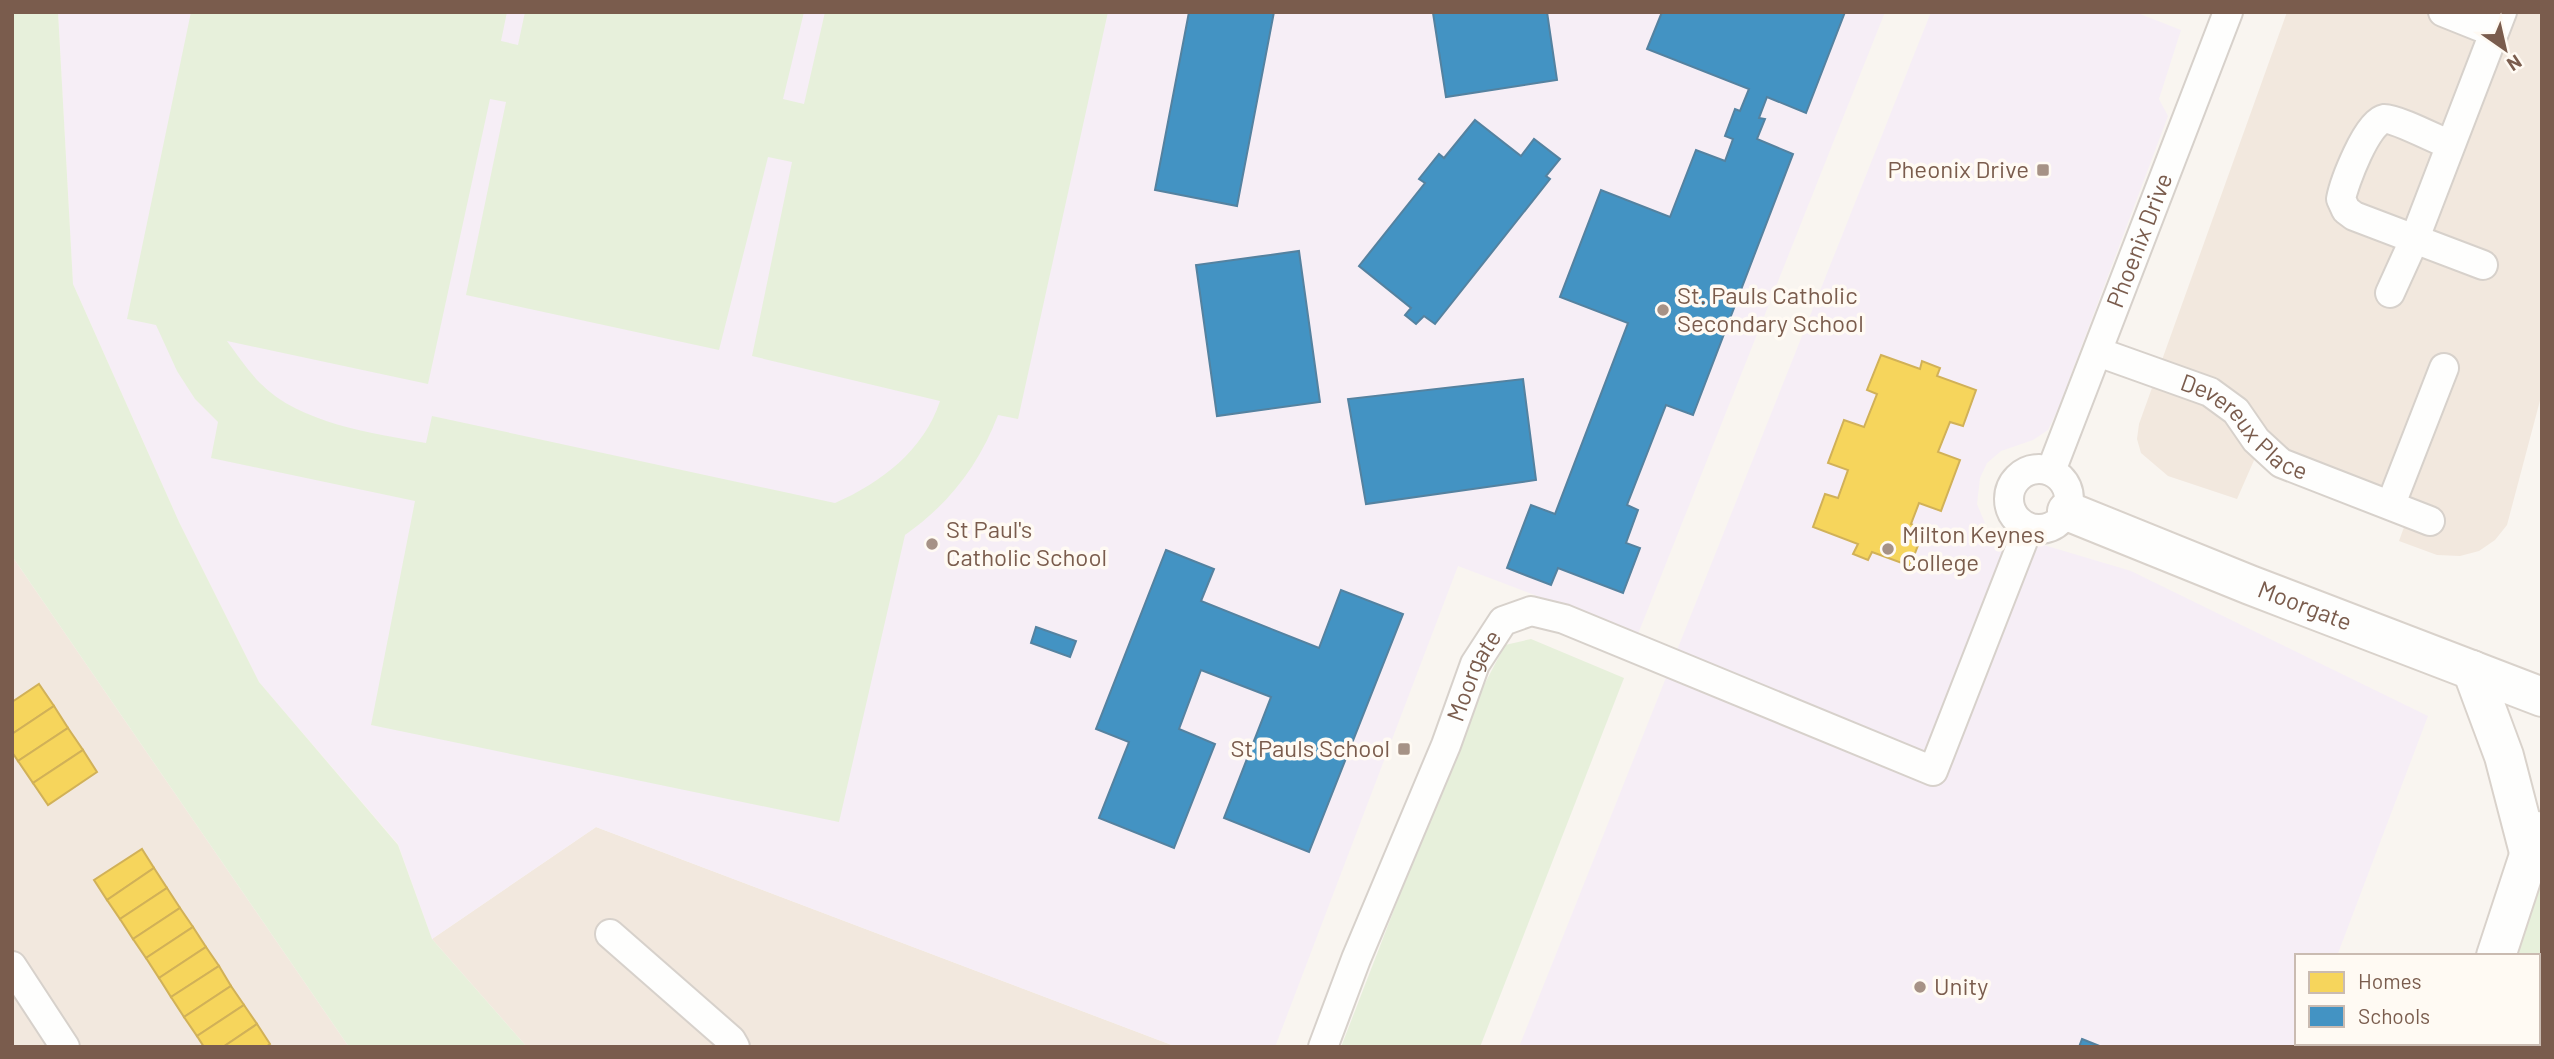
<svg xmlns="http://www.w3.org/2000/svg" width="2554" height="1059" font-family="Barlow,sans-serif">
	<rect width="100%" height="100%" fill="#f9f5f0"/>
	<!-- residential -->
	<g fill="#f2e8de">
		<polygon points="2287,12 2542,12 2542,393 2507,525 2495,540 2479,551 2460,556 2437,555 2399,541 2412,505 2298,462 2266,433 2237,499 2168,476 2141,453 2137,439 2139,424"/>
		<polygon points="12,556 349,1047 12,1047"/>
		<polygon points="596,827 1177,1047 527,1047 432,939"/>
	</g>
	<!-- education -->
	<g fill="#f6eef6">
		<polygon points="58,12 1885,12 1638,634 1458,566 1275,1047 1177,1047 596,827 432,939 398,844 259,682 179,522 73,284"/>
		<polygon points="1931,12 2135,12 2181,30 2159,99 2168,116 2058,409 2048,430 2033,440 2001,451 1987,463 1980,478 1977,504 1987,528 2131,571 2428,716 2337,956 2297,956 2297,1043 2303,1043 2302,1047 1519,1047"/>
	</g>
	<!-- green -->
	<g fill="#e7f0db" fill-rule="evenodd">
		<polygon points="12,12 58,12 73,284 179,522 259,682 398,845 432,939 527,1047 349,1047 12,556"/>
		<path d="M191 12H507L501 41 518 45 525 12H804L783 99 804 104 825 12H1108L1018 419 998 415C979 465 949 504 905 535L839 822 371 725 415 501 211 458 218 422 195 399 177 371 156 325 127 319ZM490 99 506 102 466 295 719 350 768 157 792 162 752 356 940 401C924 450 881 483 835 503L432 416 426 443C373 433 300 424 260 383 249 372 236 353 227 341L428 384Z"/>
		<polygon points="1531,639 1624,678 1480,1047 1341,1047 1472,708 1505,645"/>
		<polygon points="2542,857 2542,1047 2486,1047 2487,1043 2538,1043 2538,956 2515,956"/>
	</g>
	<!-- homes -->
	<g fill="#f6d55c" stroke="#d1b158" stroke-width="2">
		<polygon points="1881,355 1920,369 1922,361 1940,368 1937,376 1976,390 1963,426 1950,422 1938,452 1960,460 1941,511 1919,503 1911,524 1924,530 1910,566 1872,552 1868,560 1853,554 1858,544 1813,527 1825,494 1838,498 1848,470 1828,463 1844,420 1864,427 1877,394 1867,390"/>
		<polygon points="39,684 54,706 12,734 12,702"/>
		<polygon points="54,706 68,728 18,761 12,752 12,734"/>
		<polygon points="68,728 83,750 33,783 18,761"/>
		<polygon points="83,750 97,772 48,805 33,783"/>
		<polygon points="142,849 154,868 107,900 94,880"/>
		<polygon points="154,868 167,888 120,919 107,900"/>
		<polygon points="167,888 180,908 133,939 120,919"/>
		<polygon points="180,908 193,927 146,958 133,939"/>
		<polygon points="193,927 206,947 159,978 146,958"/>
		<polygon points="206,947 219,966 171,997 159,978"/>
		<polygon points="219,966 231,986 184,1017 171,997"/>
		<polygon points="231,986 244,1005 197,1036 184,1017"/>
		<polygon points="244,1005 257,1024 223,1047 204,1047 197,1036"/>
		<polygon points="257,1024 270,1044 266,1047 223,1047"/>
	</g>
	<!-- schools -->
	<g fill="#4393c3" stroke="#5482a0" stroke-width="2">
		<polygon points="1189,12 1274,12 1237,206 1155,190"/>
		<polygon points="1547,12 1557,80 1446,97 1433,13"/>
		<polygon points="1662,12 1845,12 1806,113 1767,97 1759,118 1765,119 1757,139 1793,154 1693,415 1666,405 1627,505 1638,510 1626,543 1640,548 1623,593 1558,568 1551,585 1507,568 1531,505 1555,514 1628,323 1560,297 1601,190 1670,217 1696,150 1725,161 1733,139 1725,136 1735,109 1740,111 1749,89 1647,49"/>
		<polygon points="1475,120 1521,156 1534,139 1560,159 1546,176 1550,179 1435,324 1424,316 1416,324 1405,315 1411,308 1359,266 1425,183 1419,179 1439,154 1444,158"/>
		<polygon points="1299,251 1320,402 1217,416 1196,265"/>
		<polygon points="1523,379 1536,480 1366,504 1348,399"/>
		<polygon points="1166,550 1214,569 1201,601 1319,648 1341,590 1403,614 1309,852 1224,818 1271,697 1201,670 1179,729 1215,744 1174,848 1099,818 1129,742 1096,729"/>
		<polygon points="1036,627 1076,641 1070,657 1031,643"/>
		<polygon points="2082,1039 2102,1047 2079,1047"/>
	</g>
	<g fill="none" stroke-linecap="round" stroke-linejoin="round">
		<defs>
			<g id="street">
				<polyline points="2443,12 2493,32"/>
				<path d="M2450 145C2438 140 2395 118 2384 119 2367 122 2344 183 2341 199L2346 210 2354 216 2483 265"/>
				<polyline points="2390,293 2415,238 2502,12"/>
				<path id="s1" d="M2098 352 2210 392 2236 411 2256 440 2281 463 2430 521"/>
				<circle cx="2039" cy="499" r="30"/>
				<path id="s2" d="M2051 471 2228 12"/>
				<polyline points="2391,504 2444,368"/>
				<polyline points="610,934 731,1040 735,1047"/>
				<polyline points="12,966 65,1047"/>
				<path id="s3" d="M1323 1047 1356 959 1446 745 1475 664 1503 621 1531 611 1564 619 1933 771 2028 528"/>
			</g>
			<g id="secondary">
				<path id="s4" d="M2067 511 2250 585 2542 697"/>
				<polyline points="2472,670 2504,756 2530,856"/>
				<polyline points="2496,956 2537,831"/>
				<polyline points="2466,1047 2467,1043"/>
			</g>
		</defs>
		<!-- street casing -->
		<use href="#street" stroke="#d7d1cb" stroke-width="32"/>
		<!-- secondary casing -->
		<use href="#secondary" stroke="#d9d2cb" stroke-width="42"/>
		<!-- street -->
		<use href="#street" stroke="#fefefd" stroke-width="28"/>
		<!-- secondary -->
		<use href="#secondary" stroke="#fefefd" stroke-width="38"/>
	</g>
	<!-- markers -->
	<g fill="#a69286" stroke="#fffaf3" stroke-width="2.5">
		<rect x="2036" y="163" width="14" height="14" rx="3.5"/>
		<circle cx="1663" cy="310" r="7"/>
		<circle cx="932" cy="544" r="7"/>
		<circle cx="1888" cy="549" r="7"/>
		<rect x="1397" y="742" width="14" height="14" rx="3.5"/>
		<circle cx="1920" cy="987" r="7"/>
	</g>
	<g text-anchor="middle" stroke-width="7" stroke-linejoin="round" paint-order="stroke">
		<!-- poi labels -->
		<g font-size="24" fill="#7a5c4d" stroke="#fffaf3" text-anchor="start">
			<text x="2029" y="178" text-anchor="end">Pheonix Drive</text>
			<text x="1677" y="304">St. Pauls Catholic<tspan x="1677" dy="28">Secondary School</tspan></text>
			<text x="946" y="538">St Paul's<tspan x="946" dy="28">Catholic School</tspan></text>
			<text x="1902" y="543">Milton Keynes<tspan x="1902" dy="28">College</tspan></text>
			<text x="1390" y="757" text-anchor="end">St Pauls School</text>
			<text x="1934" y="995">Unity</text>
		</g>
		<!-- street labels -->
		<g font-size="24" fill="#7a5c4d" stroke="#fffaf3">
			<text dy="8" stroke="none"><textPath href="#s2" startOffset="247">Phoenix Drive</textPath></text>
			<text dy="8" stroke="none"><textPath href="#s1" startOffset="168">Devereux Place</textPath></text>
			<text dy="8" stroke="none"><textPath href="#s4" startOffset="256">Moorgate</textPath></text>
			<text dy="8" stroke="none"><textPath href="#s3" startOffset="401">Moorgate</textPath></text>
		</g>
	</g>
	<!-- border -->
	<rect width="2554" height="1059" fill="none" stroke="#7a5c4d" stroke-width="28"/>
	<!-- legend -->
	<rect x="2295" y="954" width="245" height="91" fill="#fffaf3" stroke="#cabbb1" stroke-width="2"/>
	<rect x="2309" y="972" width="35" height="21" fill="#f6d55c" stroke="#cabbb1" stroke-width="2"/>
	<text x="2358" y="989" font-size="21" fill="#7a5c4d">Homes</text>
	<rect x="2309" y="1006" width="35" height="21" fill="#4393c3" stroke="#cabbb1" stroke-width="2"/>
	<text x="2358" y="1024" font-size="21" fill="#7a5c4d">Schools</text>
	<!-- north arrow -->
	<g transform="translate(2505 49) rotate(146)" stroke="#fffaf3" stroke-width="5" paint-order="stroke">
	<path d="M0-5L12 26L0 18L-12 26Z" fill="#7a5c4d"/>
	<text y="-10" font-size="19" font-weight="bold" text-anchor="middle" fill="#7a5c4d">N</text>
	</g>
</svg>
